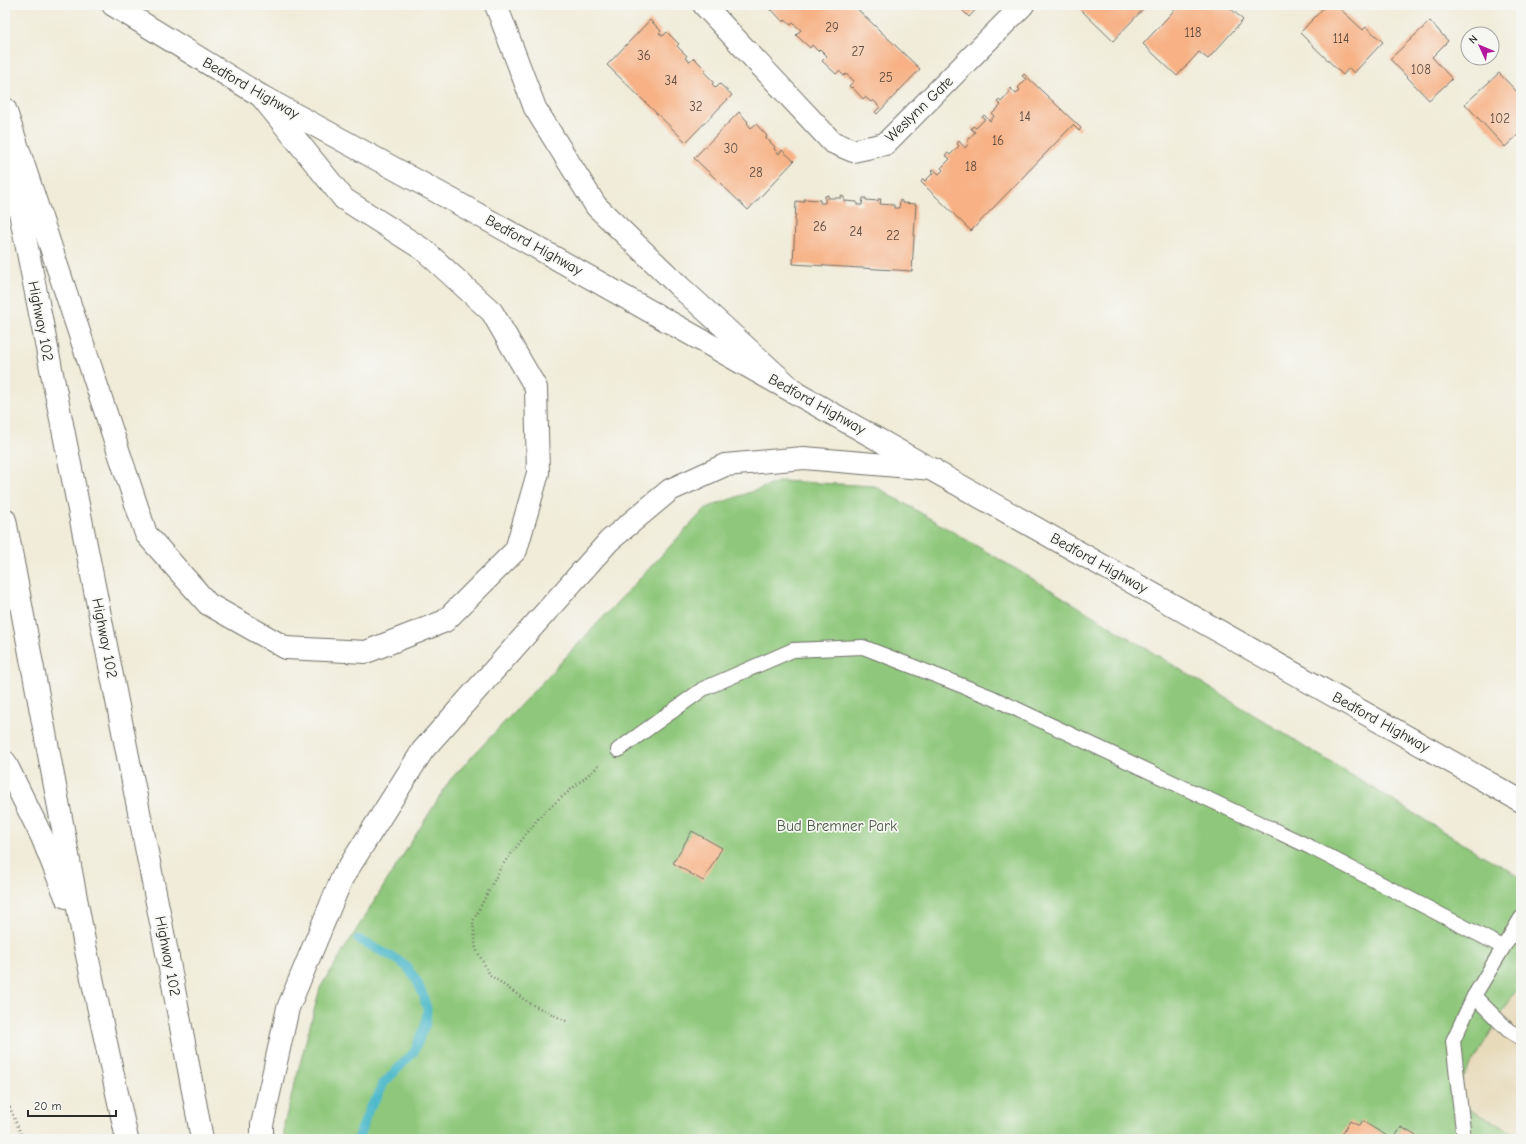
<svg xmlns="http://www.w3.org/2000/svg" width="1526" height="1144" font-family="'Comic Neue',sans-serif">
	<rect width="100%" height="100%" fill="#f6f6f2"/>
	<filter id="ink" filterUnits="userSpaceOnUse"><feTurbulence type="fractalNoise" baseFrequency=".025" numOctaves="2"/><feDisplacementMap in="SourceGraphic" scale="8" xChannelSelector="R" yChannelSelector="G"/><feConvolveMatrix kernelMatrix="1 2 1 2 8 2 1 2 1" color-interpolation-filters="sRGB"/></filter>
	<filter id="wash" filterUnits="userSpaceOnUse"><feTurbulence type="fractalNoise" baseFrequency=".012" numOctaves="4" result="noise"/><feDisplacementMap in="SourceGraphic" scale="16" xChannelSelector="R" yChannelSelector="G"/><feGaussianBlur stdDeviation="0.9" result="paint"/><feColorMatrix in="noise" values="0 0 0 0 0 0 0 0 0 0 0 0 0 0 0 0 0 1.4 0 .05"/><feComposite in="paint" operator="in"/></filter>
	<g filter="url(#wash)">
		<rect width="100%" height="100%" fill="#f0ecd9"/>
		<!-- built -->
		<polygon fill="#e7daba" points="1521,982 1521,1137 1450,1099"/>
		<!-- green -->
		<polygon fill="#8fc87b" stroke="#5d7a53" points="781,481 875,486 1043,585 1475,851 1521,877 1521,982 1450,1099 1521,1137 1521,1139 284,1139 284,1124 320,988 450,780 706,508"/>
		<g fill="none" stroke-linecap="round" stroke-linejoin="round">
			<!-- stream -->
			<polyline stroke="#4fbacb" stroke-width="9" points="358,1139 369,1109 377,1098 382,1085 414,1052 426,1023 427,1009 423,995 417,981 407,967 396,959 358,939"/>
		</g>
		<g id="blocks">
			<!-- building -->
			<g fill="#f7b184">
				<polygon points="773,5 853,5 920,69 877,114 875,112 880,107 873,100 871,102 865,97 863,99 852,87 851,88 849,86 854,81 846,74 844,76 839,71 836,74 822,61 827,56 820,49 818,51 812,45 810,48 796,35 801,30 793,23 791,25 785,20 783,22 772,10 771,11 769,9"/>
				<polygon points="957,5 980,5 969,17"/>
				<polygon points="1084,5 1147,5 1113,41 1080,9"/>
				<polygon points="1179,5 1227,5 1243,20 1208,59 1199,52 1177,76 1143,44"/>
				<polygon points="1326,5 1336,5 1363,30 1366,27 1383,42 1354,73 1349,68 1343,75 1300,33"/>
				<polygon points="650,20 661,31 659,33 663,36 667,32 679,44 677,46 687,56 685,58 690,62 694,58 706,70 704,72 714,82 712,84 716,88 720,84 732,95 686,142 607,65"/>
				<polygon points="1430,21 1448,41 1432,57 1452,79 1429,100 1390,59"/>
				<polygon points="1499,73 1521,96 1521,132 1505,147 1465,104"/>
				<polygon points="1024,74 1081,128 1079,131 1073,125 971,231 921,182 923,179 925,181 933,173 931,171 933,169 939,174 943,170 941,168 950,159 945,155 948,153 950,155 959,146 957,144 959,141 965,148 969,143 967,141 975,132 971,129 973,126 976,128 985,119 982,117 984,115 990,121 994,116 992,114 1001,105 997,102 999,100 1001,102 1010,92 1008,90 1010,88 1016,94 1020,90 1018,88 1026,79 1022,76"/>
				<polygon points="739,112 748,122 747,123 751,128 756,124 767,136 766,138 775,147 774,149 779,154 782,150 794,161 748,210 694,158"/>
				<polygon points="828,195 828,198 841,198 841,196 844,197 844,201 857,202 857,205 862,205 863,198 866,198 866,200 878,201 878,199 881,199 880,204 894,205 894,208 899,208 900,200 902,201 902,203 916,204 912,271 793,264 796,201 804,202 804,199 820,200 820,203 825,203 825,196"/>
				<polygon points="692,831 722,848 703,881 673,863"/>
				<polygon points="1350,1121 1359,1126 1362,1121 1392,1139 1339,1139"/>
				<polygon points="1401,1127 1418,1137 1417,1139 1394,1139"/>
			</g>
		</g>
	</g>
	<g filter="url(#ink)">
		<use href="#blocks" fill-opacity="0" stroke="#706f68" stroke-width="1"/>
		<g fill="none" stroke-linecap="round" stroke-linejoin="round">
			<defs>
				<g id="service">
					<polyline points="618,750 703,689 793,650 863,647 991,697 1310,847 1503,947"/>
					<polyline points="1474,996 1508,1030 1521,1038"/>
					<polyline points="1464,1139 1453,1041 1474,996 1521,918"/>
				</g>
				<polyline id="minor" points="704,5 832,142 853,151 885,144 1023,5"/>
				<polyline id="primary" points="113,5 261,96 454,201 1521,801"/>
				<g id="motorway">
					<polyline points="496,5 535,108 596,206 680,287 794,391"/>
					<polyline points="5,109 146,534 208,604 286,648 366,652 445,621 516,550 538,473 536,388 492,312 424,250 344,199 261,96"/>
					<polyline points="9,157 170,968 202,1139"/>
					<polyline points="5,520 85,946 127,1139"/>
					<polyline points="5,762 42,837 66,897"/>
					<polyline points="262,1139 262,1125 288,1008 342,878 423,750 609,541 670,490 725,465 804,458 933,469"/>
				</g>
			</defs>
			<!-- service casing -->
			<use href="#service" stroke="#706f68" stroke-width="16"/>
			<!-- minor casing -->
			<use href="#minor" stroke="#706f68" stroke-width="24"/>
			<!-- primary casing -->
			<use href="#primary" stroke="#706f68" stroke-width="24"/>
			<!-- motorway casing -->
			<use href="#motorway" stroke="#706f68" stroke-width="24"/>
			<!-- path -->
			<g stroke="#706f68" stroke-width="2.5" stroke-dasharray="1 3" stroke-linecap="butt">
				<polyline points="566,1021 529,1003 490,975 476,949 473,921 501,867 541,815 601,764"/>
				<polyline points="5,1096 23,1139"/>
			</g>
			<!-- service -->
			<use href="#service" stroke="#fff" stroke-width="14"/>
			<!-- minor -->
			<use href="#minor" stroke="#fff" stroke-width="22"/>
			<!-- primary -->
			<use href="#primary" stroke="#fff" stroke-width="22"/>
			<!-- motorway -->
			<use href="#motorway" stroke="#fff" stroke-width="22"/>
		</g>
	</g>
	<g text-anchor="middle" stroke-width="3.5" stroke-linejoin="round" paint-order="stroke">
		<!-- number labels -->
		<g font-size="13" fill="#5e4c41">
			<text x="832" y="32">29</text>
			<text x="1193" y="37">118</text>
			<text x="1341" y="43">114</text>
			<text x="858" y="56">27</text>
			<text x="644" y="60">36</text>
			<text x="1421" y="74">108</text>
			<text x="886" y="82">25</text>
			<text x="671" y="85">34</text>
			<text x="696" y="111">32</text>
			<text x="1025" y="121">14</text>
			<text x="1500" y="123">102</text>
			<text x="998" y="145">16</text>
			<text x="731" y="153">30</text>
			<text x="971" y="171">18</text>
			<text x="756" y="177">28</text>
			<text x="820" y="231">26</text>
			<text x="856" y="236">24</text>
			<text x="893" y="240">22</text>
		</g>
		<!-- street labels -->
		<g font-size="15" fill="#2b2b2b" stroke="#f6f6f2">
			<text transform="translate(251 88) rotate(30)" y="5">Bedford Highway</text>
			<text transform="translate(919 109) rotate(-44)" y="5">Weslynn Gate</text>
			<text transform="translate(534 245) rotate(29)" y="5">Bedford Highway</text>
			<text transform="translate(41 321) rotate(79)" y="5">Highway 102</text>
			<text transform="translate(817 404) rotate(29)" y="5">Bedford Highway</text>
			<text transform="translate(1099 563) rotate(29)" y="5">Bedford Highway</text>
			<text transform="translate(105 638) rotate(79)" y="5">Highway 102</text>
			<text transform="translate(1381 722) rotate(29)" y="5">Bedford Highway</text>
			<text transform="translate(168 956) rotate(79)" y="5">Highway 102</text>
		</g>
		<!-- park labels -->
		<g font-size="15" fill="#495a43" stroke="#f6f6f2">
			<text x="837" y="831">Bud Bremner Park</text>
		</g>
	</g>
	<!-- margin -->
	<rect width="1526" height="1144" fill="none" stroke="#f6f6f2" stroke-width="20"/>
	<!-- north arrow -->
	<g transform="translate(1480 46) rotate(314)"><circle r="19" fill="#f6f6f2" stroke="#a5a5a2"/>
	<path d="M0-3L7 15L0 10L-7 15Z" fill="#b5179e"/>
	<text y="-6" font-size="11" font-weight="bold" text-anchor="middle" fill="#2b2b2b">N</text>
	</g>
	<!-- scale -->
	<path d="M28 1110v6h88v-6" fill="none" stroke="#2b2b2b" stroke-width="2"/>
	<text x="34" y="1110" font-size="12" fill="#2b2b2b" stroke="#f6f6f2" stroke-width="3" paint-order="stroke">20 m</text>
</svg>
